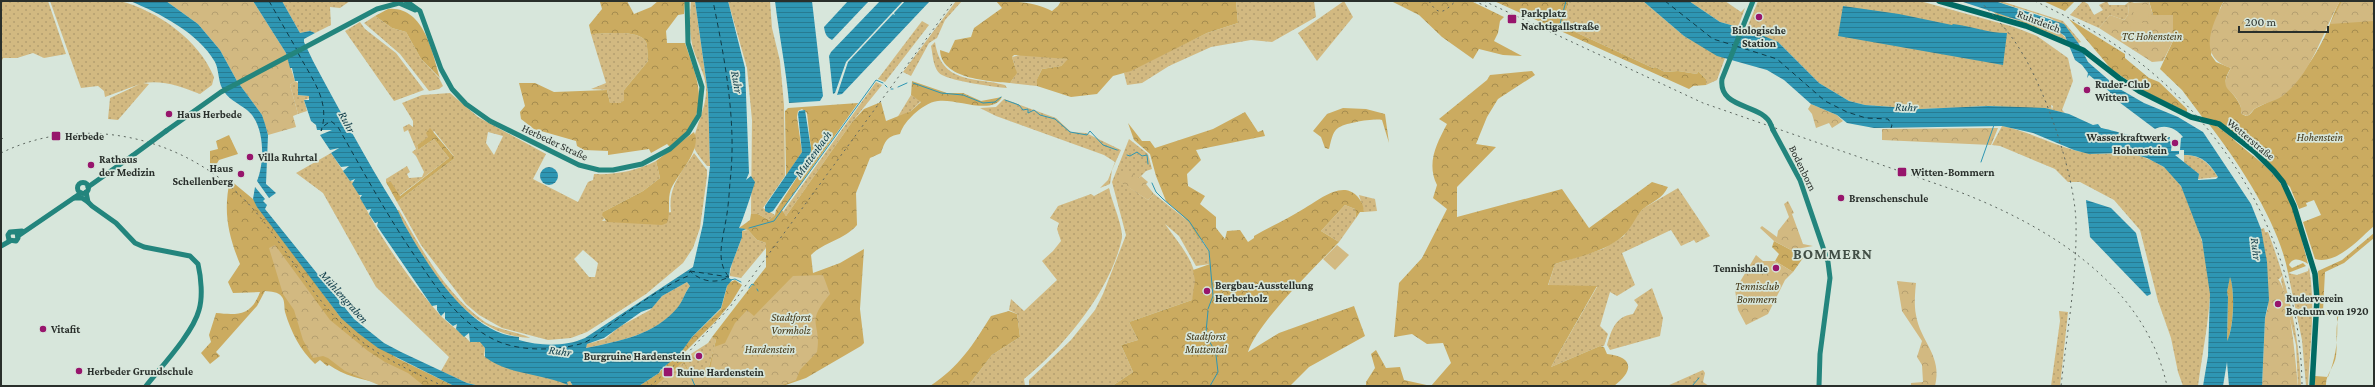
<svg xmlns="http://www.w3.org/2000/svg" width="2375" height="387" font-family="'Crimson Pro',serif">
	<defs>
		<pattern id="grass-dots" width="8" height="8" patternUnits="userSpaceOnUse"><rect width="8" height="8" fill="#d2b981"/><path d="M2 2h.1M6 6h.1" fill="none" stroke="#b49f70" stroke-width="1.8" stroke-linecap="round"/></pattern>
		<pattern id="forest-crowns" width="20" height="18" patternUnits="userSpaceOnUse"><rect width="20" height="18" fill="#cbab60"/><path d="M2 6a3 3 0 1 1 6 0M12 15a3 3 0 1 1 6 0" fill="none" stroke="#a58c4f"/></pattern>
		<pattern id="park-crowns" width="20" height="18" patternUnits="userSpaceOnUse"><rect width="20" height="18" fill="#d2b981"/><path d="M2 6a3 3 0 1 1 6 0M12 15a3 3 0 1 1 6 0" fill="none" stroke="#b49f70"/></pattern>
		<pattern id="water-rules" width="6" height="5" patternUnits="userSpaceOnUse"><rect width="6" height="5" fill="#2e96b3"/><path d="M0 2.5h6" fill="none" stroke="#277b92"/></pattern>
	</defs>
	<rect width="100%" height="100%" fill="#d7e6db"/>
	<!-- grass -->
	<g fill="url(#grass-dots)" fill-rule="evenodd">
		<polygon points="1,1 48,1 66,54 44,58 33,53 17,58 3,58 1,63"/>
		<path d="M50 1C67 1 105 0 120 1 158 11 199 40 214 77L212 85 200 94C180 86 164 80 143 83L149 84 118 120 108 119 110 98 140 84 105 97 104 91 98 86 81 88Z"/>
		<polygon points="282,1 350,1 340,8 330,7 331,25 315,33 310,31 300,33"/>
		<path d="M691 1H695L708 93 710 166H707C703 161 697 154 694 148 690 136 708 108 706 87 705 72 695 59 692 44 689 30 690 15 691 1Z"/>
		<polygon points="728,1 770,1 772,28 780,61 784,105 785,176 763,208 775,215 769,220 758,214 751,214 752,120 747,68"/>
		<polygon points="956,1 962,1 945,20 937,38 929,43 911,76 903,72"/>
		<polygon points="1236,1 1314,1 1316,17 1272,42 1251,40 1211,47 1169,66 1142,83 1127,85 1124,73 1207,33 1238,23"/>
		<polygon points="1344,1 1353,17 1317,61 1298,33"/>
		<polygon points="1569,1 1643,1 1684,36 1725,58 1717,80 1706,85 1706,79 1698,71 1697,74 1678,71 1665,72 1655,67 1653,68 1571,30 1563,21"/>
		<polygon points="1689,1 1725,1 1741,12 1745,8 1738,27 1720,22"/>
		<polygon points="1758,1 1920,1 2014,27 2037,36 2068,58 2073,81 2062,110 2065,113 2052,110 2053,106 2051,105 2052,110 1988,106 1921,109 1865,105 1849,101 1819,83 1778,42 1752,32 1754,36 1745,33"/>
		<polygon points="1995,1 2001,1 2063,21 2081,42 2078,43 2064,26 2050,18"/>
		<polygon points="2083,1 2088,4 2094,15 2103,10 2099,5 2107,1 2109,5 2125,5 2130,1 2134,3 2129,3 2128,15 2124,20 2110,15 2099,28 2070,15"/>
		<path d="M1992 11C2011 17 2057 22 2067 40L2014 19 1997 15Z"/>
		<polygon points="375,16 392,28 406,32 421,59 439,78 443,86 439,89 429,91 400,54 364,23"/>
		<polygon points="922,21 929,25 885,82 878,79"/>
		<polygon points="360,22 365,29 396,53 424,90 394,101 345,31"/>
		<path d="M591 34C605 34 640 29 646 42 648 48 647 56 648 61L624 90V100L620 103H610L607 90 591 89 606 83Z"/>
		<path d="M935 42C941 84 974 77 1005 85L1007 88C994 87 952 81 942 75 933 70 933 55 931 46Z"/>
		<path d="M1024 54 1069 59 1061 66 1042 69 1037 79V86L1010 83C1018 73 1016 69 1012 57Z"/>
		<polygon points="295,81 298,83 298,95 309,96 310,98 304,100 307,111 298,114 290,85"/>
		<polygon points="876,82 882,85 852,122 786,216 783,212"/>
		<path d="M450 93 478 117 546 154 533 179 578 202 588 182 593 180 594 174C616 175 636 171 656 161L660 178 643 191 603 212 604 219 602 221 671 212C668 186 681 174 694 153L707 170V176L700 228 693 248 683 263 646 294 587 332 571 338 548 340 502 328 479 315 466 304 421 245 397 202 455 158 453 155 434 131 429 137 417 145 418 150 434 139 449 158 399 196 391 183 386 182V179L407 166 410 172 407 174 409 178 422 177 424 172 416 156 412 152 416 149 408 130 404 132 403 127 409 124 413 127V121L402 103 422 95ZM488 132 503 136 494 155 486 143ZM583 250 598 263 595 277H589L574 259Z"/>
		<polygon points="911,95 921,101 911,111 897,118"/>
		<polygon points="1004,99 1056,118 1071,132 1086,133 1121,150 1112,170 1110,184 1100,188 1108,180 1115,162 1104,155 996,116 980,108 996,107"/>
		<path d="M2002 126C2028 131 2051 144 2077 151 2100 157 2125 149 2148 159 2156 162 2165 167 2171 173 2193 195 2211 265 2210 296 2208 326 2202 356 2198 386H2183L2178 372 2171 338 2158 301 2140 230 2114 200 2080 182H2068L2055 169 2000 146 1992 145Z"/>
		<path d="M1129 139 1148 154 1152 169 1146 171 1139 178 1118 180 1148 200 1154 194 1188 221 1209 251 1210 264 1196 266 1179 236 1165 224C1181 247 1205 270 1192 300L1129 322 1138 340 1121 345 1133 372 1112 386H1029V380L1071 340 1095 310 1103 294 1126 235 1112 182Z"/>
		<path d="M331 153 350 181 354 182C370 225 410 281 440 315 449 325 462 332 470 342L480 341 485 348 484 356 520 371 570 381 573 386H480L467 383 441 371 449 357 376 287 323 193 296 173Z"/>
		<path d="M2184 155C2201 155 2209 163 2218 177L2198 179 2199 174 2184 163Z"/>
		<path d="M1109 188C1112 202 1123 226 1122 238 1111 290 1065 346 1024 379L1025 386H968L992 355 1020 337 1017 314 1009 310 1011 299 1024 311 1057 280 1042 261 1053 251 1061 241 1057 229 1059 223 1050 218 1058 206 1091 194 1094 196Z"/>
		<polygon points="1678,188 1710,236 1696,243 1694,240 1681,246 1671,230 1622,253 1635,285 1617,296 1610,292 1600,326 1608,334 1604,346 1600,346 1551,367 1597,287 1548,286 1555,264 1603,249 1624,236 1633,220 1644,208"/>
		<polygon points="1359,195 1375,199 1377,211 1364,212"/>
		<polygon points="1345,205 1355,209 1356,218 1339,242 1321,231"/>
		<path d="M396 210H399C422 250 447 296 485 322 495 329 526 334 530 338 463 335 425 262 396 210Z"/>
		<path d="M2264 228 2265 232H2268C2287 282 2299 332 2301 386H2298L2296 345 2281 280 2283 275 2279 279 2267 281 2261 229Z"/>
		<path d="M748 230 757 240 766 243V248L741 278 730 276C730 260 742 246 742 231Z"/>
		<path d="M2309 267C2316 307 2310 346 2308 386H2306L2302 340 2288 273 2297 275 2308 271Z"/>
		<path d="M687 282 690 286C685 292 683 301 678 308 654 335 620 341 586 348L587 344 605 339 619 327 650 310 662 296Z"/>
		<path d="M1652 288 1663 318 1660 336 1610 350 1607 345C1612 329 1615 317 1633 314L1638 305 1634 300Z"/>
		<polygon points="2059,311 2068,312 2060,386 2051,386 2060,321"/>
		<polygon points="712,337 716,340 707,374 691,375 683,359 708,343"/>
		<polygon points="1703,370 1705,373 1703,382 1709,386 1667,386"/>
	</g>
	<!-- forest -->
	<g fill="url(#forest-crowns)">
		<path d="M606 1H627L634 14 651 7 658 1H685L684 14 678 15 666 31 667 43H685C694 71 710 102 688 130 683 136 676 141 670 147L667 144 651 153 649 149 608 155V151L584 150 577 146 576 141 534 129 521 119 520 112 525 106 519 83H535L554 92 607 90 610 103H620L624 100V90L648 61C647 56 648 48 646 42 640 29 605 34 591 34L589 25 602 9 600 2Z"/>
		<path d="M996 1C1015 1 1035 2 1052 11L1058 6 1061 1H1236L1238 23 1207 33 1131 71 1113 76 1097 94 1071 97 1037 86V79L1042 69 1061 66 1068 59 1014 55 1012 57 1017 73 1010 83C988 81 941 79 940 50L949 53 955 40 971 37 974 28 1002 8Z"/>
		<polygon points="1376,1 1471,1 1504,17 1500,21 1498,33 1494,41 1522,56 1503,55 1479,49 1473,59 1442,37 1419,15 1393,2"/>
		<polygon points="1494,1 1569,1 1563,21 1571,30 1653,68 1655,67 1665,72 1678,71 1697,74 1698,71 1706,79 1706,85 1693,86 1689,89"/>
		<polygon points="2043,1 2075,1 2065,11"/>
		<path d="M2149 1H2224L2220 8 2211 55 2216 62 2231 68C2218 88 2232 88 2240 105 2242 108 2240 111 2242 114L2246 116C2252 115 2252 109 2258 107 2289 94 2309 68 2324 38 2330 26 2333 13 2340 1H2374V226C2359 239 2337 265 2315 259L2303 222 2321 215 2314 200 2306 203 2307 206 2299 209 2290 187 2248 144 2203 118 2182 90 2160 69 2173 41V16L2153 15Z"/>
		<path d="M388 9C424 6 432 52 440 78L421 59 406 32 392 28 375 16Z"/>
		<polygon points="2069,19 2125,54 2125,58 2149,78 2159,82 2187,109 2187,112 2146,92 2112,70"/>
		<path d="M1532 71 1535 75 1498 99 1487 117 1476 144 1496 147 1457 187V217L1562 189 1589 228 1652 182 1668 187C1662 199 1653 201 1643 209 1635 217 1631 229 1623 236 1605 252 1577 257 1555 264L1548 285 1597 286 1551 367 1600 346 1604 347 1607 354C1634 357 1634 371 1614 386H1366V382L1375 368 1371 354 1376 350 1386 368 1400 367 1404 380 1431 386 1451 363 1443 343 1427 344 1412 334 1394 337 1399 283 1422 258 1447 209 1433 198 1437 185C1426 163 1437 143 1447 124L1439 119 1487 80 1490 75Z"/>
		<path d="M912 81 947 93H963L981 101 1002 97C993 116 956 98 938 101 929 102 921 108 914 114 908 120 903 125 900 134 887 136 885 141 881 153L870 158 856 193 857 225C844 240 824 242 811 255L813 273 840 263 864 249 860 309 864 343 861 346 806 378 783 386H639L659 373 662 369 665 370V366L679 353 692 337 721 309 728 283 735 280 742 285 731 303 716 321 679 358 683 359 691 375 707 374 716 340 712 337 766 267V243L757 240 748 230 739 228 750 220 751 214H758L769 220 775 215 776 210 810 157 811 149 807 113 802 109 798 111 797 117 802 152 786 176 785 111 788 108 858 103 782 210 786 216 852 122 864 109 881 102 886 121 911 111 921 102 911 95Z"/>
		<path d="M1343 108 1366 109 1385 114 1389 143 1382 120C1374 118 1345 123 1338 128 1332 132 1331 142 1329 149L1325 148 1321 137 1313 131 1327 114Z"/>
		<path d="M1245 112 1258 132 1263 130 1265 136 1196 150 1201 160 1187 174 1188 186 1205 196 1200 204 1216 217V228L1225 239 1227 231 1240 230 1248 242 1254 238V236C1270 227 1289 218 1305 208 1319 200 1342 180 1357 196 1362 202 1363 204 1364 212H1360L1356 218 1355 209 1345 205 1321 231 1339 242C1315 267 1258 322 1248 352L1279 333 1354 306 1365 336 1309 367 1290 386H1112L1133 372 1121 345 1138 340 1129 322 1192 300 1195 281 1193 270 1210 264 1209 251 1203 241 1197 236 1188 221 1166 201 1156 176 1150 154 1134 140 1128 123 1142 141H1150L1155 148 1213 129Z"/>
		<path d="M2208 123C2221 126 2230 137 2240 145 2254 157 2270 168 2280 183 2296 206 2301 238 2308 264 2302 260 2293 256 2289 265L2292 268 2303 263 2306 266 2288 273C2279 223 2239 163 2208 123Z"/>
		<polygon points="430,128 455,158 397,202 386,182 391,182 400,196 449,158 434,139 418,150 417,145 428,137 426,133"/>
		<path d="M694 132C703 149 677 175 671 189 667 199 671 212 667 223L662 225 607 222 602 215 603 212 643 191 660 178 656 161Z"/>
		<polygon points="229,135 238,154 219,160 216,165 210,163 210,151 218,149 216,141"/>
		<path d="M230 180 253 199 341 318 397 358 454 386C414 386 360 387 329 365L327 366 320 360 315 364C300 350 291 332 285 312 284 307 285 301 282 297 278 291 271 292 265 291L257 306 216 352 220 356 210 364 201 353 211 342 209 335 216 313C238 315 251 316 260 292L233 293 228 282 240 264C228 235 223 211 230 180Z"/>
		<path d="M2374 233V238L2344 263 2325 272 2323 311 2340 312C2334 326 2338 341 2336 356 2335 366 2325 375 2326 386H2315V376L2328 377C2337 355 2338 338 2337 315H2320L2318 271 2342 260Z"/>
		<polygon points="1774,241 1791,250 1800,249 1803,258 1793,272 1775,261 1779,254 1772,247"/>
		<path d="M2230 276C2235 291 2234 328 2227 342L2228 297 2227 292Z"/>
		<path d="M1009 311 1017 314 1020 337 992 355 968 386H930C959 367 973 345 991 316Z"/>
	</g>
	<!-- park -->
	<g fill="url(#park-crowns)">
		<polygon points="166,1 253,1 286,53 295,81 290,85 298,114 293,116 296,127 268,135 262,115 237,81 220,50 198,24"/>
		<path d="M2224 1H2340C2323 31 2313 70 2286 93 2278 101 2266 102 2256 108 2252 110 2251 114 2247 116L2242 114C2240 111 2242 109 2240 105 2233 87 2217 92 2231 68 2196 57 2212 25 2224 1Z"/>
		<polygon points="2342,1 2374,1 2374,21 2330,24"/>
		<polygon points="2149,2 2153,15 2173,15 2173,41 2163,61 2152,62 2099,28 2110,15 2124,20 2128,15 2129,3"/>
		<polygon points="1811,104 1837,115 1843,121 1832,128 1829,123 1816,128 1812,114 1808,109"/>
		<polygon points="1998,128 1991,145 1882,140 1882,129"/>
		<polygon points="1126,169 1139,178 1141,176 1148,182 1146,184 1154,194 1148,200 1117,180"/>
		<polygon points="1788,201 1794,213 1792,214 1803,244 1813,246 1791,250 1774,241 1760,228 1762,226 1777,237 1778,231 1789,217 1784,204"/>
		<polygon points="275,245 330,320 368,351 385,362 408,373 424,386 381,386 345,371 328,358 323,356 313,358 303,340 294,310 283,294 269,248"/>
		<polygon points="1756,255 1763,261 1775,261 1793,272 1785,280 1768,314 1746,325 1738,310 1735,290"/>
		<path d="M823 275 830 294C804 325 822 321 817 352L800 370 796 380 780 386H655L683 362 691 376H709L714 347 725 343 735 323 747 310 754 316 793 276Z"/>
		<path d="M2277 278C2290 289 2296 367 2298 386H2262L2265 318 2268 307 2267 281Z"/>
		<path d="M1897 281 1916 283C1915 293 1914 305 1916 315 1920 341 1943 356 1935 386H1911V383L1923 382 1922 365 1917 357 1922 341 1902 311Z"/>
	</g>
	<!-- pitch -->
	<g fill="#d2b981">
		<polygon points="2134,4 2149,5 2148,21 2133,20"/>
		<polygon points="2131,22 2147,23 2146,39 2130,38"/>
		<polygon points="1337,245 1349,255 1335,270 1323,259"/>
		<polygon points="1754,270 1776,284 1758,311 1736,297"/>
	</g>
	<!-- water -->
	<g fill="url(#water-rules)" fill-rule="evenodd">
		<path d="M130 1H166L198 24 220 50 237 81 262 115 265 124 268 135 266 184 276 193 269 198 257 181C265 162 265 124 247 110 238 103 227 99 222 88 218 80 219 70 215 62 199 33 159 13 130 1Z"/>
		<path d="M253 1H282L300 33 310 31 315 33 304 39V42L313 61C339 109 366 160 395 206 398 210 401 218 404 224 427 264 468 334 519 337V340C540 346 565 347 585 338L693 267 703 224 710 166 708 93 695 1H728L745 68 749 173 746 180 751 176 755 182C754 186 741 226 739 228L746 229 742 231V237L730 269 729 278 732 280 727 286 721 308 692 337 679 355 665 366 666 370 661 369 659 373 639 386H573L570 381 567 382 568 385C542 373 508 375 485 357V348L480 342H470L469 333 464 337 456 329 457 324 453 326 445 319V312L441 316 437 310V305L432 306 377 226 378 222 375 223 369 214 371 209 367 210 360 198 362 195H359L352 184 355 179 350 181 343 171 349 166 341 167 331 153 339 148 330 150 320 135 332 130H317L316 125 311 121 304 100H309V96L298 95V81H295L292 68H290L286 53ZM687 282 690 286C685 292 683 301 678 307 655 335 620 341 586 348L587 344 604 338 641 312 652 308 662 296Z"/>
		<path d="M775 1H812L823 96 820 101 789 103C786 68 779 35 775 1Z"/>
		<path d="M848 1H869L832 40C826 37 825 33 824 27Z"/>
		<polygon points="880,1 903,1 846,62 835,93 833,94 829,56 831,52"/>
		<polygon points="905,1 930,1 842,94 837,95 848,62 893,14 895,15 894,13"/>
		<path d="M1643 1H1689L1720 22 1738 27 1752 36H1754L1752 31 1778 42 1819 83 1849 101 1865 105 1921 109 1988 106 2045 108 2069 114 2093 125 2098 124 2101 128C2104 128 2140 138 2147 140L2149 138 2170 137 2169 141 2172 142 2171 151H2179V154L2175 155 2199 174 2198 180 2216 179 2218 177C2209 162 2201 155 2184 155V150H2180L2181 138 2183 137C2176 128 2165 124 2155 129L2111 96 2110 92 2089 75 2087 78 2088 73 2082 65 2075 60 2065 36 2056 30 2047 25 2015 19 1960 1H1995L2064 24 2079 44 2088 62 2118 88 2144 103 2178 117 2203 132 2251 204 2261 229 2267 262 2269 300 2265 318 2262 386H2229L2227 362 2223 386H2203L2208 356 2210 294 2202 240 2181 186 2164 167 2147 158 2136 155 2120 153 2089 154 2074 150 2033 133 2002 126 1874 128 1847 123 1837 115 1811 104 1784 80 1767 70 1717 56 1684 36ZM2230 277C2235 290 2234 329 2227 341L2228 297 2227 292Z"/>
		<path d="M1843 6 1899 14 1952 25 1953 24C1971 26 1988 33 2007 33L2003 65 1838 36Z"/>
		<polygon points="805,110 811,149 810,158 773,211 769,213 765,211 765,206 802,152 798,114 799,111"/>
		<circle cx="549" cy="176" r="9"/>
		<polygon points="255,187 265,199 263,201 267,205 265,209 354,319 384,343 401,352 467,383 480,386 454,386 378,348 358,333 341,318 257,207 253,199"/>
		<polygon points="2086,200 2111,208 2136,233 2151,294 2147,296 2090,237"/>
	</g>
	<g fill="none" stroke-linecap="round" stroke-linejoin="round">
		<!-- stream -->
		<g stroke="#2e96b3" stroke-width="1">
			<polyline points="1559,28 1566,1"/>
			<polyline points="913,83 941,93 963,95 983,103 995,102 1001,97"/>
			<polyline points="885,85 887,87"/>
			<polyline points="898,87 907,83"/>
			<polyline points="891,89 893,89"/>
			<polyline points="1005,100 1019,105 1023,110 1028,109 1028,113 1034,110 1040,115 1055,119 1070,132 1087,135 1090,131 1103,145 1117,150"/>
			<polyline points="1127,155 1130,156 1137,152 1142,156 1147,155 1148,164"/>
			<polyline points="1981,162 1994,125"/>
			<polyline points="1152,183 1156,192 1163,199 1189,221 1209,251 1213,296 1208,309"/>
			<polyline points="749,228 774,221 876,80 883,83"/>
			<polyline points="730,280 735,279 741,282"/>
			<polyline points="749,288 752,284 754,285"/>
			<polyline points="757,289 758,291"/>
			<polyline points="1206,332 1208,311"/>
			<polyline points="1208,339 1215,351"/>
			<polyline points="692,379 695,386"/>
			<polyline points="1210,386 1218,372 1216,355"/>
			<polyline points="1692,386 1699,378"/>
		</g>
		<!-- ferry -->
		<g stroke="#0f3c49" stroke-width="1" stroke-dasharray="5 4" stroke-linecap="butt">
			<polyline points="269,1 297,50"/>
			<polyline points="1665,1 1713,39 1733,45"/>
			<polyline points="1736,46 1777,59 1825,101 1847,112 1866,118 1888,119 1892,125 1891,128"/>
			<path d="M298 53C312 79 331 102 321 131L325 125 331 121 338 127C364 173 389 219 419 262 439 292 459 321 491 338 516 352 554 351 580 344 592 341 601 331 611 324 631 309 665 285 688 276L690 271C701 282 716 284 729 277 716 262 722 242 725 225 728 211 729 196 730 182 737 123 725 60 713 1"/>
			<polyline points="690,271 729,277"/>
		</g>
		<!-- secondary -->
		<g stroke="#23857d" stroke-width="5">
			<polyline points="406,1 420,11 441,69 452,89 466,104 490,121 579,165 599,170 613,170 642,164 670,149 688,133 699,115 702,87 688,43 687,1"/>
			<path d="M1753 1 1722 79C1718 110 1763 103 1771 125"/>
			<polyline points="1773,130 1800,180 1828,262 1830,278 1820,354 1819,386"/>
			<polyline points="166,131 221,92 377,9 399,3 415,10"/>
			<circle cx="83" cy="188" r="5.5"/>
			<polyline points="88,187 132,156"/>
			<path d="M86 192 88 202 92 206 116 223 135 243 144 247 190 256 198 264C201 277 203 297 199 310 193 333 161 367 146 386"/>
			<polyline points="74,198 82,198 88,202"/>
			<polyline points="17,233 18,238 16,241 9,240 8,235 10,232 22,231"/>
			<polyline points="18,236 81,193"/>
			<polyline points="1,246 10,241"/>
		</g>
		<!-- primary -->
		<polyline stroke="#016a63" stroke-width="5.5" points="1939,1 2026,26 2083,50 2119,78 2139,91 2191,117 2219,124 2255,152 2274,171 2283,182 2294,206 2315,274 2317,299 2312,386"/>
		<!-- rail -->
		<g stroke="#5d6660" stroke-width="1" stroke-dasharray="2 4" stroke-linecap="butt">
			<path d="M1429 1C1440 19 1445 10 1456 1"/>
			<polyline points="1474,1 1488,7"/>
			<path d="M1484 1 1703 103 1957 191C2048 226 2145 284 2167 386"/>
			<path d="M1980 1C1994 16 2008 30 2019 48 2045 88 2075 175 2076 223 2077 277 2067 332 2061 386"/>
			<path d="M2035 1C2063 15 2091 28 2117 46 2229 122 2301 250 2302 386"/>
			<polyline points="1,139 4,138"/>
			<path d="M1 153C87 111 192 139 254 210 286 247 309 293 345 327 372 354 409 370 443 386"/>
			<polyline points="650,386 684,357 730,307 954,1"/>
		</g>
		<!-- secondary-bridge -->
		<g stroke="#23857d" stroke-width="5">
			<polyline points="1771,125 1773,130"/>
			<polyline points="132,156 166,131"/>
		</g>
	</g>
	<!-- markers -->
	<g fill="#97156c" stroke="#d7e6db" stroke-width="1.5">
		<circle cx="1759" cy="17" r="4"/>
		<rect x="1507" y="14" width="10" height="10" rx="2"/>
		<circle cx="2087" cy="90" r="4"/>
		<circle cx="169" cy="114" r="4"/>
		<rect x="51" y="131" width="10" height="10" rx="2"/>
		<circle cx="2175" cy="143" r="4"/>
		<circle cx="250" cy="157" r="4"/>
		<circle cx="91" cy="165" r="4"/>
		<rect x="1897" y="167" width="10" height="10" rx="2"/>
		<circle cx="241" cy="174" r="4"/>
		<circle cx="1841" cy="198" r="4"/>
		<circle cx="1776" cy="268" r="4"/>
		<circle cx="1207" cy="291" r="4"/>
		<circle cx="2278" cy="304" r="4"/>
		<circle cx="43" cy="329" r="4"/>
		<circle cx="699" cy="356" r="4"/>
		<circle cx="79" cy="371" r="4"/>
		<rect x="663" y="367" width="10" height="10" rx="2"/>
	</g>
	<g text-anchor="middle" stroke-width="3.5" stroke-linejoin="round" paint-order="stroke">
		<!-- poi labels -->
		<g font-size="11" font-weight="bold" fill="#292f2b" stroke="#d7e6db" text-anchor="start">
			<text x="1521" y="17">Parkplatz<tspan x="1521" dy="13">Nachtigallstraße</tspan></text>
			<text x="1759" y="34" text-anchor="middle">Biologische<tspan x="1759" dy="13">Station</tspan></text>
			<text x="2095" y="88">Ruder-Club<tspan x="2095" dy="13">Witten</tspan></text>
			<text x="177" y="118">Haus Herbede</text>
			<text x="65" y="140">Herbede</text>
			<text x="2167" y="141" text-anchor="end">Wasserkraftwerk<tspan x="2167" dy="13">Hohenstein</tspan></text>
			<text x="258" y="161">Villa Ruhrtal</text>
			<text x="99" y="163">Rathaus<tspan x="99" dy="13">der Medizin</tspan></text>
			<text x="233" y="172" text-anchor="end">Haus<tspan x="233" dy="13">Schellenberg</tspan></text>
			<text x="1911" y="176">Witten-Bommern</text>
			<text x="1849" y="202">Brenschenschule</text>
			<text x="1768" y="272" text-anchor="end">Tennishalle</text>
			<text x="1215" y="289">Bergbau-Ausstellung<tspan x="1215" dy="13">Herberholz</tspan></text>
			<text x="2286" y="302">Ruderverein<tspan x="2286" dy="13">Bochum von 1920</tspan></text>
			<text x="51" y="333">Vitafit</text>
			<text x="691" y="360" text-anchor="end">Burgruine Hardenstein</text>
			<text x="87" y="375">Herbeder Grundschule</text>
			<text x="677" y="376">Ruine Hardenstein</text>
		</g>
		<!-- street labels -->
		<g font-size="11" fill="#292f2b" stroke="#d7e6db">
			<text transform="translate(2039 21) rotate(21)" y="4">Ruhrdeich</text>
			<text transform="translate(2251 139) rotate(40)" y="4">Wetterstraße</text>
			<text transform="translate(555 142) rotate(25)" y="4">Herbeder Straße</text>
			<text transform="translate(1803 168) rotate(64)" y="4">Bodenborn</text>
		</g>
		<!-- park labels -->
		<g font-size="11" font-style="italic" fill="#403211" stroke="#d7e6db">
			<text x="2152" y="40">TC Hohenstein</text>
			<text x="2320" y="141">Hohenstein</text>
			<text x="1757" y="290">Tennisclub<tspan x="1757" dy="13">Bommern</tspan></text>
			<text x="791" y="321">Stadtforst<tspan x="791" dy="13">Vormholz</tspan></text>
			<text x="1206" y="340">Stadtforst<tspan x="1206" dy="13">Muttental</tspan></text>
			<text x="770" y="353">Hardenstein</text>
		</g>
		<!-- water labels -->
		<g font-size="12" font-style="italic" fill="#0f3c49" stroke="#d7e6db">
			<text transform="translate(737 82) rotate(80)" y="4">Ruhr</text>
			<text transform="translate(1906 107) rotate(2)" y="4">Ruhr</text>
			<text transform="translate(347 122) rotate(62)" y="4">Ruhr</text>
			<text transform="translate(813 154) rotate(-54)" y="4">Muttenbach</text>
			<text transform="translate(2256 249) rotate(83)" y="4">Ruhr</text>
			<text transform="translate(344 297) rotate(48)" y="4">Mühlengraben</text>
			<text transform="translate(560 351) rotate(8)" y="4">Ruhr</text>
		</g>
		<!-- district labels -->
		<g font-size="15" font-weight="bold" letter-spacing="1" fill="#414e45" stroke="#d7e6db">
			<text x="1833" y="259">BOMMERN</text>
		</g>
	</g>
	<!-- border -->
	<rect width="2375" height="387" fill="none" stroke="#292f2b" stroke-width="4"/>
	<!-- scale -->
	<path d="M2239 26v6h89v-6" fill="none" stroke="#292f2b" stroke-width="2"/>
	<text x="2245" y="26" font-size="12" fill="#292f2b" stroke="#d7e6db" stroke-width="3" paint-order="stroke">200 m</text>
</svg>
